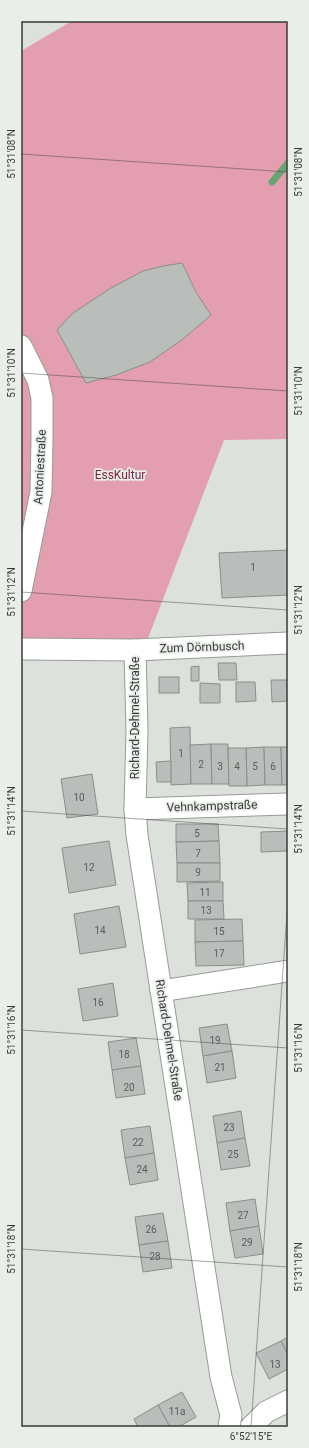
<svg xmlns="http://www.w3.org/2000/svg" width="309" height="1448" font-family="Roboto,sans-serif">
	<rect width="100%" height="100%" fill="#dce1dc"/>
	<!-- green -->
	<polygon fill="#e39eaf" points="72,21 288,21 288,439 224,440 147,641 21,642 21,51"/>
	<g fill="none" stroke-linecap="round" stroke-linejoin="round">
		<!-- stream -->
		<polyline stroke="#6ba472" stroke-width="7" points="272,182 288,163"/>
	</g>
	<!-- building -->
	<g fill="#b9beba" stroke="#8a8e8a">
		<polygon points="182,263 196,292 211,315 183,339 150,362 116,375 86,383 57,330 73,313 111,288 143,271 163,266"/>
		<polygon points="288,550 288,595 222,598 219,553"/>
		<polygon points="218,663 236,663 237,680 219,680"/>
		<polygon points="199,666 199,681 191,681 191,667"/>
		<rect x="159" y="677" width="20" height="16"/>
		<polygon points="271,680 288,680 288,701 272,702"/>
		<polygon points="236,682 255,682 256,701 236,702"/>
		<polygon points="200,683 220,684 220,703 200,703"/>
		<polygon points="190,727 191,784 171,785 170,728"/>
		<polygon points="211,744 212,784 191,784 190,745"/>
		<polygon points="211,744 228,744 229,784 212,784"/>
		<polygon points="264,747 265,785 247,786 246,748"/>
		<polygon points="264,747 281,747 282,785 265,785"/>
		<polygon points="281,747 288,747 288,785 282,785"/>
		<polygon points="228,748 246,748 247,786 229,786"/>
		<polygon points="171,761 171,782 157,782 156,762"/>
		<polygon points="92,774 98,814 67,818 61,779"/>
		<polygon points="176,824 218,824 219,841 176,842"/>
		<polygon points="288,831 288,851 261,852 261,832"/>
		<polygon points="109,841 116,885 69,893 62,848"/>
		<polygon points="219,841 220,863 177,863 176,842"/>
		<polygon points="177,863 220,863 220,881 177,882"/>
		<polygon points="223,882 223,901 188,901 187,883"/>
		<polygon points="188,901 223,901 224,919 188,919"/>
		<polygon points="119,906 126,947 80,954 74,914"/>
		<polygon points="242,919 243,941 195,942 195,920"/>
		<polygon points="243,941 244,965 196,966 195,942"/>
		<polygon points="113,983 118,1016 83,1021 78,989"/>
		<polygon points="227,1024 232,1051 203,1056 199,1028"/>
		<polygon points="136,1038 141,1066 112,1070 108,1042"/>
		<polygon points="232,1051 236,1078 207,1083 203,1056"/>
		<polygon points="141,1066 145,1094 116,1098 112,1070"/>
		<polygon points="241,1111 245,1138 217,1143 213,1116"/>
		<polygon points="150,1126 154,1153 125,1158 121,1130"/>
		<polygon points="245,1138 250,1166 221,1170 217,1143"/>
		<polygon points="154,1153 158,1180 130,1185 125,1158"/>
		<polygon points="255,1199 259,1226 230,1231 226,1203"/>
		<polygon points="163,1213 168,1241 139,1245 135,1217"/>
		<polygon points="259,1226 263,1254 235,1258 230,1231"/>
		<polygon points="168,1241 172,1268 143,1272 139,1245"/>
		<polygon points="288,1337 288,1355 281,1341"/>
		<polygon points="281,1341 288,1355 288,1369 269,1379 256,1353"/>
		<polygon points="182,1392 196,1417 178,1427 170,1427 158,1405"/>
		<polygon points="158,1405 170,1427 138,1427 134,1419"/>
	</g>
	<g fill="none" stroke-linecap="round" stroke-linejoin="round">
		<defs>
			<g id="street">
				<polyline points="21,346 38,380 42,398 42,440 41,492 21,591"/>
				<polyline points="21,649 135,650 288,643"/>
				<polyline points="135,650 137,730 135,809 137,835 221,1377 231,1415 229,1427"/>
				<polyline points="135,809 288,804"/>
				<polyline points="161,991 288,971"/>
				<polyline points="251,1427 266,1412 288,1401"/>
			</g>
		</defs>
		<!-- street casing -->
		<use href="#street" stroke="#979c97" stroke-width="23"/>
		<!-- street -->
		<use href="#street" stroke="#fff" stroke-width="21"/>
	</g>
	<!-- ticks -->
	<path fill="none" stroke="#393b39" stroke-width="1" stroke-opacity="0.45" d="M21 154 288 172M21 373 288 391M21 592 288 610M21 811 288 829M21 1030 288 1048M21 1249 288 1267M251 1427 288 899"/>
	<g text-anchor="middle" stroke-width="3.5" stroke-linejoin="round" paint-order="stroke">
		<!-- number labels -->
		<g font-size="10" fill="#595c59">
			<text x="253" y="571">1</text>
			<text x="181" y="757">1</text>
			<text x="201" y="768">2</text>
			<text x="220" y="770">3</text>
			<text x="237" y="770">4</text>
			<text x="255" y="770">5</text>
			<text x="273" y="770">6</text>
			<text x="79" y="801">10</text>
			<text x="197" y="837">5</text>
			<text x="198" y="857">7</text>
			<text x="89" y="871">12</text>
			<text x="198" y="876">9</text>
			<text x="205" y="896">11</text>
			<text x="206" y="914">13</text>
			<text x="100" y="934">14</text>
			<text x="219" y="935">15</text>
			<text x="219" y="957">17</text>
			<text x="98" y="1006">16</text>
			<text x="215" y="1044">19</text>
			<text x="124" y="1058">18</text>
			<text x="220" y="1071">21</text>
			<text x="129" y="1091">20</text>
			<text x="229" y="1131">23</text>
			<text x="138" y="1146">22</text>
			<text x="233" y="1158">25</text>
			<text x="142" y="1173">24</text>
			<text x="243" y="1219">27</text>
			<text x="151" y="1233">26</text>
			<text x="247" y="1246">29</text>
			<text x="155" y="1260">28</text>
			<text x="275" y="1368">13</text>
			<text x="177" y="1415">11a</text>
		</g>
		<!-- street labels -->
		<g font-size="12" fill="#393b39" stroke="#e9eee9">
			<text transform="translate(40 467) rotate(-87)" y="4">Antoniestraße</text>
			<text transform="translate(202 647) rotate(-2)" y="4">Zum Dörnbusch</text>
			<text transform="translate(135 718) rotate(-90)" y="4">Richard-Dehmel-Straße</text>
			<text transform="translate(212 806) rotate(-2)" y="4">Vehnkampstraße</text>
			<text transform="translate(169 1040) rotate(81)" y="4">Richard-Dehmel-Straße</text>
		</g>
		<!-- park labels -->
		<g font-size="12" fill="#7c2342" stroke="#e9eee9">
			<text x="120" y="479">EssKultur</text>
		</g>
	</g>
	<!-- border -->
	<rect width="309" height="1448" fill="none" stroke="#e9eee9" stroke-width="44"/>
	<rect x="22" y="22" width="265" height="1404" fill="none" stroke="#393b39" stroke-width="1.5"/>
	<g font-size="10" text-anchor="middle" fill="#393b39">
		<text transform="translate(11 154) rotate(-90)" y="4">51°31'08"N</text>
		<text transform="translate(298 172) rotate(-90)" y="4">51°31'08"N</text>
		<text transform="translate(11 373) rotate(-90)" y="4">51°31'10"N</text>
		<text transform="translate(298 391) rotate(-90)" y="4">51°31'10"N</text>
		<text transform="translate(11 592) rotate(-90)" y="4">51°31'12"N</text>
		<text transform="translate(298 610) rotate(-90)" y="4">51°31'12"N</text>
		<text transform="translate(11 811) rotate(-90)" y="4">51°31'14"N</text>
		<text transform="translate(298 829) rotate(-90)" y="4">51°31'14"N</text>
		<text transform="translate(11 1030) rotate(-90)" y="4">51°31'16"N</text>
		<text transform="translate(298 1048) rotate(-90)" y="4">51°31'16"N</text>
		<text transform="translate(11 1249) rotate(-90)" y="4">51°31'18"N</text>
		<text transform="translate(298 1267) rotate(-90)" y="4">51°31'18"N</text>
		<text x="251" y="1440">6°52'15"E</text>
	</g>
</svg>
